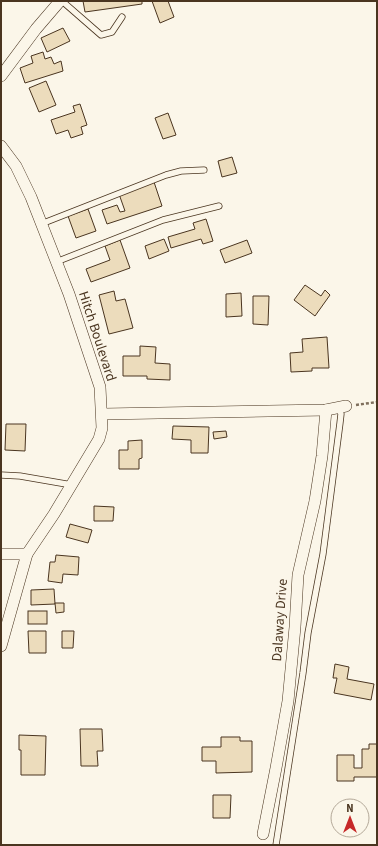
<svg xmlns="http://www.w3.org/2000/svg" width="378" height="846" font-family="'Source Sans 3',sans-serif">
	<rect width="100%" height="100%" fill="#fbf6e9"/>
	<!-- building -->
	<g fill="#ecdcbc" stroke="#4a3520">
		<polygon points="83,1 142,1 142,4 85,12"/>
		<polygon points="152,1 168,1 174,17 160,23"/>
		<polygon points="63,28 70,41 47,52 41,38"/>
		<polygon points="43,52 45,59 51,57 54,64 61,61 63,71 25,83 20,68 33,63 31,56"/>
		<polygon points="46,81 56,105 39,112 29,88"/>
		<polygon points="80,104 87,125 81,127 83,134 71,138 68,130 56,134 51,120 75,112 73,106"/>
		<polygon points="168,113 176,135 163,139 155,118"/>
		<polygon points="232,157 237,173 222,177 218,161"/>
		<polygon points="154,182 162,206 107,224 102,210 117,205 120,212 125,211 119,194"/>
		<polygon points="88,209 96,231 76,238 68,216"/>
		<polygon points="206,219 213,241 203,244 201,239 171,248 168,237 195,229 193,223"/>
		<polygon points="164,239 169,251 149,259 145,246"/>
		<polygon points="120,240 130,268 91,282 86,269 110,260 105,246"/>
		<polygon points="247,240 252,253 225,263 220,250"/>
		<polygon points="305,285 321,296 325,290 330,295 315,316 294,300"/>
		<polygon points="114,291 116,301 125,299 133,328 109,334 99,295"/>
		<polygon points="241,293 242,316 226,317 226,294"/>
		<polygon points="253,296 269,296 268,325 253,324"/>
		<polygon points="327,337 329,368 312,368 312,371 291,372 290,353 303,352 302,339"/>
		<polygon points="140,346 156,347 155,363 170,364 170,380 147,379 147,376 123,376 123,356 140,356"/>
		<polygon points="6,424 26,424 25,451 5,450"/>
		<polygon points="173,426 209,427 208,453 191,453 191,440 172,439"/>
		<polygon points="226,431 227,437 214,439 213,432"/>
		<polygon points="142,440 142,458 139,459 139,469 119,469 119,450 128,450 128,441"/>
		<polygon points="94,506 114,507 113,521 94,521"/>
		<polygon points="70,524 92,530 88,543 66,537"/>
		<polygon points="56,555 79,557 78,575 63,574 62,583 48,581 50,562 55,562"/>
		<polygon points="54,589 55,604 31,605 31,590"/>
		<polygon points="55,603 64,603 64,612 56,613"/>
		<rect x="28" y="611" width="19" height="13"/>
		<polygon points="28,631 46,631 46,653 29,653"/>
		<polygon points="62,631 74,631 73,648 62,648"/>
		<polygon points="335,664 349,667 347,679 374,684 371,700 334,693 337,678 333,678"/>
		<polygon points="80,729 102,729 103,751 97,751 98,766 81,766"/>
		<polygon points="19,735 46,736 45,775 21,775 21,750 19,750"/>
		<polygon points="221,737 240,737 240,741 252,741 252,772 216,773 216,761 202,761 202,747 221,747"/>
		<polygon points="369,744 377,744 377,777 354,777 354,781 337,781 337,755 354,755 354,768 362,768 362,749 369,749"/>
		<polygon points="213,795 231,795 230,818 213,818"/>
	</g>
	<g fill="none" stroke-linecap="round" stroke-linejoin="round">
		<defs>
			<g id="lane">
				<polyline points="62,1 101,35 112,32 122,17"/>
				<polyline points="41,224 166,175 181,171 204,170"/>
				<polyline points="56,262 163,220 219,206"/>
				<polyline points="1,475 20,476 72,485"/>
				<polyline points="276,845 303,673 308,633 323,554 340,423 341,414 339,407"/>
			</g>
			<g id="street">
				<polyline points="1,76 36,29 60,1"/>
				<polyline points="1,146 16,166 31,197 69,294 100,387 102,428 99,439 54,514 27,554 1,646"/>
				<polyline points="103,414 326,410 346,406"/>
				<polyline points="1,554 27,554"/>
				<polyline points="263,834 276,768 288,701 295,627 298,575 315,501 322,456 326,410"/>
			</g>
		</defs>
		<!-- lane casing -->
		<use href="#lane" stroke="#4a3520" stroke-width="7"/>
		<!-- street casing -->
		<use href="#street" stroke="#4a3520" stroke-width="12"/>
		<!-- path -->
		<polyline stroke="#7f6f5c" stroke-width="2.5" stroke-dasharray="3 2" stroke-linecap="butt" points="356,405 377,402"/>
		<!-- lane -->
		<use href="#lane" stroke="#fbf6e9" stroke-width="5.5"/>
		<!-- street -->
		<use href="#street" stroke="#fbf6e9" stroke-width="11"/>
	</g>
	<g text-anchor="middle" stroke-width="3" stroke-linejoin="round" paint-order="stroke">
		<!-- street labels -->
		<g font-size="14" fill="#4a3520" stroke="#fbf6e9">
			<text transform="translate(98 336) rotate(72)" y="5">Hitch Boulevard</text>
			<text transform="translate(279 620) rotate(-86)" y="5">Dalaway Drive</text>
		</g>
	</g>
	<!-- border -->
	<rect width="378" height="846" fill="none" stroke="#4a3520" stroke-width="4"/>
	<!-- north arrow -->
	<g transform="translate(350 818)"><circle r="19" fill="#fbf6e9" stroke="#b4a999"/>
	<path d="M0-3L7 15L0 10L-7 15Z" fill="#c62828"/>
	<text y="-6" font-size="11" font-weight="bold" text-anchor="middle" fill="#4a3520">N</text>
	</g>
</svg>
